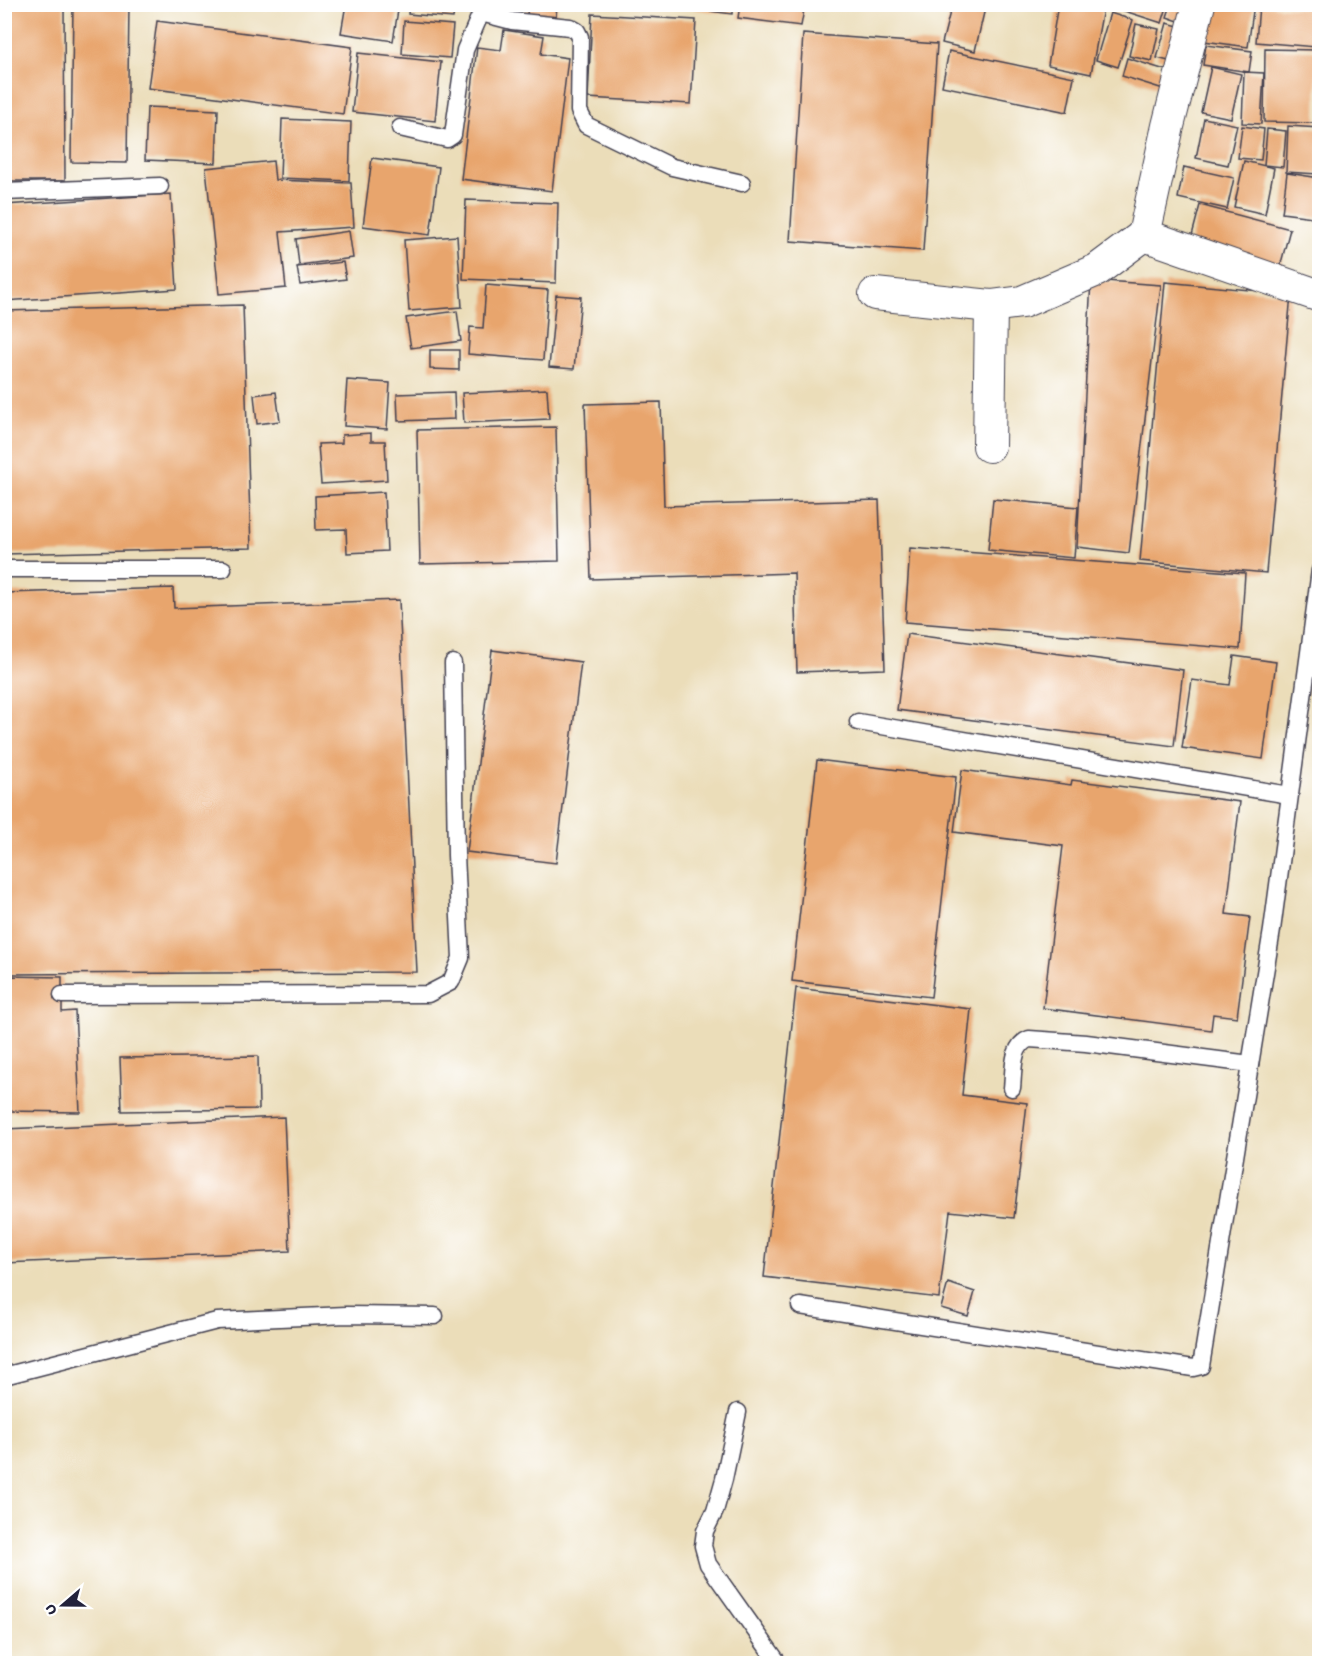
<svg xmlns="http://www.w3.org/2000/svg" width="1324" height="1668" font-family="'Gochi Hand',sans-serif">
	<rect width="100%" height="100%" fill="#fff"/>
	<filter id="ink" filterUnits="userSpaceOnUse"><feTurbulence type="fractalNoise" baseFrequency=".0167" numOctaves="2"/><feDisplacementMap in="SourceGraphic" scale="12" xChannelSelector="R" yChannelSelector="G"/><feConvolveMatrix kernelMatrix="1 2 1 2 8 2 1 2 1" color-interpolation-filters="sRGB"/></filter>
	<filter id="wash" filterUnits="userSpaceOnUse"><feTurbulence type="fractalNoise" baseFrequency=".008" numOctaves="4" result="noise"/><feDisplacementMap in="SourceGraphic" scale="24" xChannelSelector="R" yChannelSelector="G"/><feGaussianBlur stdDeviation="1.35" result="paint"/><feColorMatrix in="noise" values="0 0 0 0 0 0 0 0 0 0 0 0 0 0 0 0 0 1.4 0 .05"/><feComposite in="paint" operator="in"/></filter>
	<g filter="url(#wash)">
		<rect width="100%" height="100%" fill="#ebddb9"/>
		<g id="blocks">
			<!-- building -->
			<g fill="#e8a56d">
				<polygon points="4,4 64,4 65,181 4,181"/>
				<polygon points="73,4 129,4 127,163 71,162"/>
				<polygon points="346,4 399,4 393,41 341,33"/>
				<polygon points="409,4 455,4 453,18 408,14"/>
				<polygon points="528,4 557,4 556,18 527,15"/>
				<polygon points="740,4 805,4 801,26 738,18"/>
				<polygon points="952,4 986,4 975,51 942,43"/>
				<polygon points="1058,4 1077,4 1103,9 1091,74 1048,65"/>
				<polygon points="1116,4 1168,4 1162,23 1115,8"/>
				<polygon points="1209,4 1254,4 1248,47 1204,41"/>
				<polygon points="695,5 733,5 732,14 694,9"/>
				<polygon points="1171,5 1194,5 1187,24 1167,17"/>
				<polygon points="1259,5 1319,10 1316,47 1256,42"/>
				<polygon points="1110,13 1133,20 1118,67 1096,60"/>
				<polygon points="592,14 696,20 691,104 588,98"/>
				<polygon points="157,21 352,47 343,114 148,88"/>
				<polygon points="404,21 453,25 450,58 402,54"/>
				<polygon points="1167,23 1190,29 1180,64 1157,58"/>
				<polygon points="1136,24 1159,29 1152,61 1129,56"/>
				<polygon points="504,30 544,36 541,54 568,58 552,191 461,179 477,47 501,50"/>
				<polygon points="803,34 937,44 923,251 790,241"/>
				<polygon points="1206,45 1252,51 1249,72 1203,65"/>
				<polygon points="1265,49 1317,50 1316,123 1264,122"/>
				<polygon points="949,51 1074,77 1067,112 942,86"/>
				<polygon points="358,53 441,62 435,121 352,112"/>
				<polygon points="1127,58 1178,74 1173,92 1122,76"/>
				<polygon points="1211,67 1241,74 1231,118 1201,112"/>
				<polygon points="1244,72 1264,73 1261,124 1242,123"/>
				<polygon points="147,107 218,110 216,163 145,160"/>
				<polygon points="1204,118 1237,125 1228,165 1196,158"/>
				<polygon points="282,119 351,122 349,181 280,178"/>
				<polygon points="1242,126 1264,129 1261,160 1238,158"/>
				<polygon points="1288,126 1320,128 1318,174 1286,172"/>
				<polygon points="1267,129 1286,131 1283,167 1264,165"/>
				<polygon points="372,158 439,167 430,235 363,226"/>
				<polygon points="273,161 275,180 351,183 354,227 280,232 286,288 219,294 206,168"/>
				<polygon points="1244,161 1274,168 1265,214 1234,207"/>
				<polygon points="1184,167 1234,178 1227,209 1178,198"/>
				<polygon points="1287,173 1320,178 1320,218 1282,213"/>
				<polygon points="171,194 177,289 4,301 4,205"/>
				<polygon points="466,200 558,203 556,283 463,279"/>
				<polygon points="1200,205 1290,229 1280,267 1190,243"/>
				<polygon points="349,231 353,258 299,265 296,239"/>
				<polygon points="457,236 462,307 409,311 404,240"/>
				<polygon points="343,262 346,279 300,285 297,267"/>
				<polygon points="1091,280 1161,285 1129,553 1077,547"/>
				<polygon points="1165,282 1291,294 1266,573 1140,561"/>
				<polygon points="486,285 548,290 543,360 468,354 470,327 483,328"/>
				<polygon points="556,295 581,297 574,369 549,367"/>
				<polygon points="243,305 251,548 4,554 4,311"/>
				<polygon points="457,311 461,341 411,348 406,318"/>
				<polygon points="430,350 459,350 459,370 430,369"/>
				<polygon points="347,380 390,383 387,429 344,426"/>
				<polygon points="547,389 549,419 464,423 462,393"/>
				<polygon points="276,392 280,421 257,424 254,395"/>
				<polygon points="454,392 455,419 398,421 397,394"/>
				<polygon points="661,402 664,506 879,500 885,669 797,672 794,573 591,579 585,404"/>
				<polygon points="556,427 559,561 420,564 417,430"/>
				<polygon points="371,433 371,441 385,441 387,480 321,484 318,444 342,443 342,435"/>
				<polygon points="384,492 387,551 347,553 346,529 316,530 315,496"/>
				<polygon points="993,499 1078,507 1074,558 988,550"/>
				<polygon points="910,548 1245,573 1240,649 905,622"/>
				<polygon points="173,588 174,608 399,600 417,972 4,974 4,593"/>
				<polygon points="907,634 1183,670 1174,746 897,710"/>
				<polygon points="492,650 581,662 556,863 467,852"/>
				<polygon points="1234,656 1276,662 1263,759 1182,748 1192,680 1230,685"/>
				<polygon points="817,760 956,777 931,997 792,981"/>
				<polygon points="962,770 1071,785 1072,780 1240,802 1226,914 1250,917 1237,1017 1213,1014 1211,1030 1043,1008 1063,846 954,832"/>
				<polygon points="4,976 62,977 62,1012 75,1011 80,1112 4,1111"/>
				<polygon points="796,988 971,1009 962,1095 1027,1103 1014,1218 950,1211 939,1298 764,1277"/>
				<polygon points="1318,1001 1320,1001 1320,1019 1316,1018"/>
				<polygon points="258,1056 259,1109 122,1111 120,1058"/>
				<polygon points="284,1117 290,1251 4,1263 4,1129"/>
				<polygon points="948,1283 975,1292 968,1316 941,1308"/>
			</g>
		</g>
	</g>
	<g filter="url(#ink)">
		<use href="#blocks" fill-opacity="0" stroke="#403e4e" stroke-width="1.5"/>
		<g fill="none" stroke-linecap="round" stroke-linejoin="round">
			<defs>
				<g id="lane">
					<polyline points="482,4 481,13 512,21 570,27 577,31 580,37 579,111 586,125 672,167 742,183"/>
					<polyline points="400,128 447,139 453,135 465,50 481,13"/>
					<polyline points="4,192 160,186"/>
					<polyline points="4,569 223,569"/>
					<polyline points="858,722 1289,795"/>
					<polyline points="62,995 428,994 451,982 461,958 456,855 453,663"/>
					<path d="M1012 1088C1014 1071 1011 1046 1029 1039L1086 1043 1250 1064"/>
					<polyline points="800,1306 1193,1368 1201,1366 1272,930 1320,570"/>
					<polyline points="4,1376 217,1321 346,1315 435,1316"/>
					<polyline points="738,1412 724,1479 715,1511 705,1531 703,1546 708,1564 779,1664"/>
				</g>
				<g id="street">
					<polyline points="1199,4 1168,126 1144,235 1320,296"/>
					<polyline points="875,294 991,306 1022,302 1097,270 1144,235"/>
					<polyline points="989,446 991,306"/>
				</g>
			</defs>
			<!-- lane casing -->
			<use href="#lane" stroke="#403e4e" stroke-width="19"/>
			<!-- street casing -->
			<use href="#street" stroke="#403e4e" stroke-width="34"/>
			<!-- lane -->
			<use href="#lane" stroke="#fff" stroke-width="16"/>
			<!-- street -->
			<use href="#street" stroke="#fff" stroke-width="32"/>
		</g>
	</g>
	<!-- margin -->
	<rect width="1324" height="1668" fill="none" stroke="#fff" stroke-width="24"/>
	<!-- north arrow -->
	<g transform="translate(63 1605) rotate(250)" stroke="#ffffff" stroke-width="4.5" paint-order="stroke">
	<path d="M0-4.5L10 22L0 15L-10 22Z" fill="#22223b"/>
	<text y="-9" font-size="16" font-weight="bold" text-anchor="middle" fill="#22223b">U</text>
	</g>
</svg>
